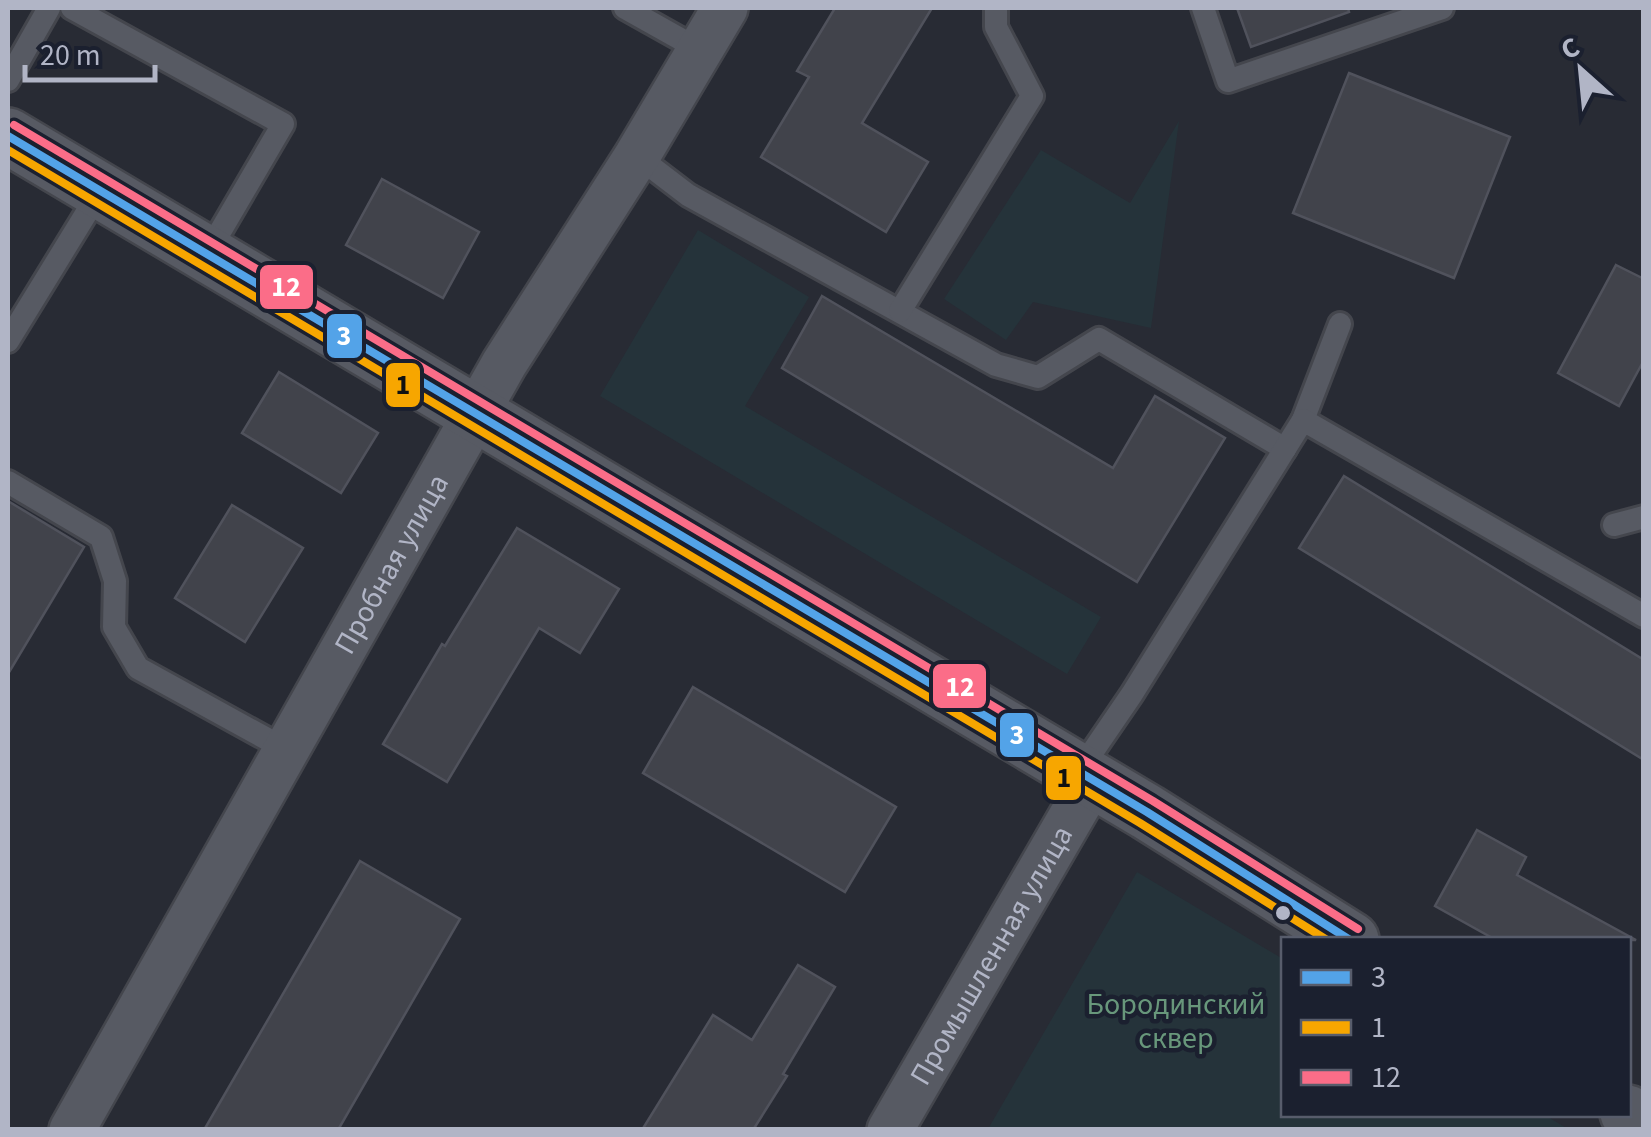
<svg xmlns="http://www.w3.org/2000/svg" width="1651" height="1137" font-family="'Source Sans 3',sans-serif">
	<rect width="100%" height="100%" fill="#282b34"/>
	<!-- green -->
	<g fill="#25333a">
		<polygon points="1179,121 1151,328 1033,302 1006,340 944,299 1041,150 1130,203"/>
		<polygon points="698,230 809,297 745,406 1101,617 1067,674 600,396"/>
		<polygon points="1137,872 1283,959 1284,1114 1543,1114 1568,1129 988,1129"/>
	</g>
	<!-- building -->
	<g fill="#41434b" stroke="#50525c" stroke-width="2.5">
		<polygon points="835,8 932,8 862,123 928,162 886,232 761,157 809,77 797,71"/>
		<polygon points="1237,8 1348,8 1349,12 1251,47"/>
		<polygon points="1349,73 1510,137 1454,278 1293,213"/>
		<polygon points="382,179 479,232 443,298 346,245"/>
		<polygon points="1616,265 1644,279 1644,360 1619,406 1558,373"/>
		<polygon points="822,296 1113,468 1155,396 1225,438 1137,582 782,368"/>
		<polygon points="279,372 378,433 341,493 242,433"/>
		<polygon points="1344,476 1644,660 1644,760 1299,548"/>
		<polygon points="8,501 84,547 8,674"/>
		<polygon points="232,505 303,548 245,642 175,598"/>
		<polygon points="517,528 619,589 580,653 539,628 447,782 383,744 442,644 445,646"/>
		<polygon points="693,687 896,807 845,892 643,773"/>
		<polygon points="1477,830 1526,857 1517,875 1636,940 1496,940 1435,906"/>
		<polygon points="360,861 460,919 338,1130 204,1130"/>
		<polygon points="798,965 835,987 783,1074 787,1076 753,1130 642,1130 713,1015 752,1040"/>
	</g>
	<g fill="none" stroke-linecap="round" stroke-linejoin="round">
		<defs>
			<g id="service">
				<polyline points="72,8 283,124 207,254"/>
				<polyline points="625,8 700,50"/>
				<polyline points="1203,8 1228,81 1442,8"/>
				<polyline points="8,80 49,8"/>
				<polyline points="637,156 688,195 996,365 1038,377 1099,339 1285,449"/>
				<polyline points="900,311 1032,96 996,27 996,8"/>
				<polyline points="8,341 100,191"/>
				<polyline points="1303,420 1340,324"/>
				<polyline points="8,482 101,537 115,581 114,627 138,668 287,750"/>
				<polyline points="1614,525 1644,517"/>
				<polyline points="1078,773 1132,694 1303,420 1644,616"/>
			</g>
			<g id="minor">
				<path id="s1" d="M72 1130 504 364 637 156 725 8"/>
				<path id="s2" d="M890 1130 1092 781"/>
			</g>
			<g id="tertiary">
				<polyline points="8,136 1147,812 1351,940"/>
				<polyline points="1628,1113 1644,1123"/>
			</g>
		</defs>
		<!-- service casing -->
		<use href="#service" stroke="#44464d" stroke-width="28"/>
		<!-- minor casing -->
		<use href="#minor" stroke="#44464d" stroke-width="50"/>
		<!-- tertiary casing -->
		<use href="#tertiary" stroke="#44464d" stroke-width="60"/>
		<!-- service -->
		<use href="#service" stroke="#575a63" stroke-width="22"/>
		<!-- minor -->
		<use href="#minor" stroke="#575a63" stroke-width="45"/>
		<!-- tertiary -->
		<use href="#tertiary" stroke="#575a63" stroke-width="55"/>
		<defs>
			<polyline id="bus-1" points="8,136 1147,812 1350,940"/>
			<polyline id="bus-2" points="8,150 1140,823 1327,940"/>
			<polyline id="bus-3" points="14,125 1153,801 1358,929"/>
		</defs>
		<!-- bus-1 casing -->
		<use href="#bus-1" stroke="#1b202f" stroke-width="15"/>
		<!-- bus-2 casing -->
		<use href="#bus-2" stroke="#1b202f" stroke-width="15"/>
		<!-- bus-3 casing -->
		<use href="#bus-3" stroke="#1b202f" stroke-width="15"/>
		<!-- bus-1 -->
		<use href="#bus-1" stroke="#53a3e8" stroke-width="8"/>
		<!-- bus-2 -->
		<use href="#bus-2" stroke="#f7a600" stroke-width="8"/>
		<!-- bus-3 -->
		<use href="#bus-3" stroke="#fb6d88" stroke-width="8"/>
	</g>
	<!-- markers -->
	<circle fill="#b1b5c6" stroke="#1b202f" stroke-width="4" cx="1283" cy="913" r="9"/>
	<g text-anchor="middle" stroke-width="9" stroke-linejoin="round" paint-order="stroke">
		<!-- street labels -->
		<g font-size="30" fill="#b1b5c6" stroke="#1b202f">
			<text dy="10" stroke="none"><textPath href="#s1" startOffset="650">Пробная улица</textPath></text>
			<text dy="10" stroke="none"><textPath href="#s2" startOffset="202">Промышленная улица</textPath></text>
		</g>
		<!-- park labels -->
		<g font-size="30" fill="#68977b" stroke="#1b202f">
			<text x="1176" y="1014">Бородинский<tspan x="1176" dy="34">сквер</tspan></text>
		</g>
	</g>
	<g stroke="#1b202f" stroke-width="4">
		<rect x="258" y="263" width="57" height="48" rx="10" fill="#fb6d88"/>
		<rect x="325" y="312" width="39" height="48" rx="10" fill="#53a3e8"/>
		<rect x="384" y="361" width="38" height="48" rx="10" fill="#f7a600"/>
		<rect x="931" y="662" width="57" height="48" rx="10" fill="#fb6d88"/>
		<rect x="998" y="711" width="38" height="48" rx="10" fill="#53a3e8"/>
		<rect x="1044" y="754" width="39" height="48" rx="10" fill="#f7a600"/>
	</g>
	<g font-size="28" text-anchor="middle" font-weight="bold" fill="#fff">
		<text x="286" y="296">12</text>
		<text x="344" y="345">3</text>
		<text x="960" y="696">12</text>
		<text x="1017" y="744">3</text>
	</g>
	<g font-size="28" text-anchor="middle" font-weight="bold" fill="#111">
		<text x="403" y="394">1</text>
		<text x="1064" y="787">1</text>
	</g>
	<!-- border -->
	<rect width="1651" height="1137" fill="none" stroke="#b1b5c6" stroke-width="20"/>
	<!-- legend -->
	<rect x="1281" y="937" width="350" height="180" fill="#1b202f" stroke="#575c6b" stroke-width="2.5"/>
	<rect x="1301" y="970" width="50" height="15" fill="#53a3e8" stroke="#575c6b" stroke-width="2.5"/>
	<text x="1371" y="987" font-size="30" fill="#b1b5c6">3</text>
	<rect x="1301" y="1020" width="50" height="15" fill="#f7a600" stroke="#575c6b" stroke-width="2.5"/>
	<text x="1371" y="1037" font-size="30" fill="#b1b5c6">1</text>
	<rect x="1301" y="1070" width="50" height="15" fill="#fb6d88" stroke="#575c6b" stroke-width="2.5"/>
	<text x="1371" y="1087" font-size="30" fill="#b1b5c6">12</text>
	<!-- north arrow -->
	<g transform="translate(1581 70) rotate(333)" stroke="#1b202f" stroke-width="8" paint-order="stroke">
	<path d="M0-8L18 38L0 25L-18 38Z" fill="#b1b5c6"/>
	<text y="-15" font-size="28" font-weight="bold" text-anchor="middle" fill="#b1b5c6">С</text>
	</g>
	<!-- scale -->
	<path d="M25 65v15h130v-15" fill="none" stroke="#b1b5c6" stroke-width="5"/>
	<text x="40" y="65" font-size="30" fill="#b1b5c6" stroke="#1b202f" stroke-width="8" paint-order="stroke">20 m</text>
</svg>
